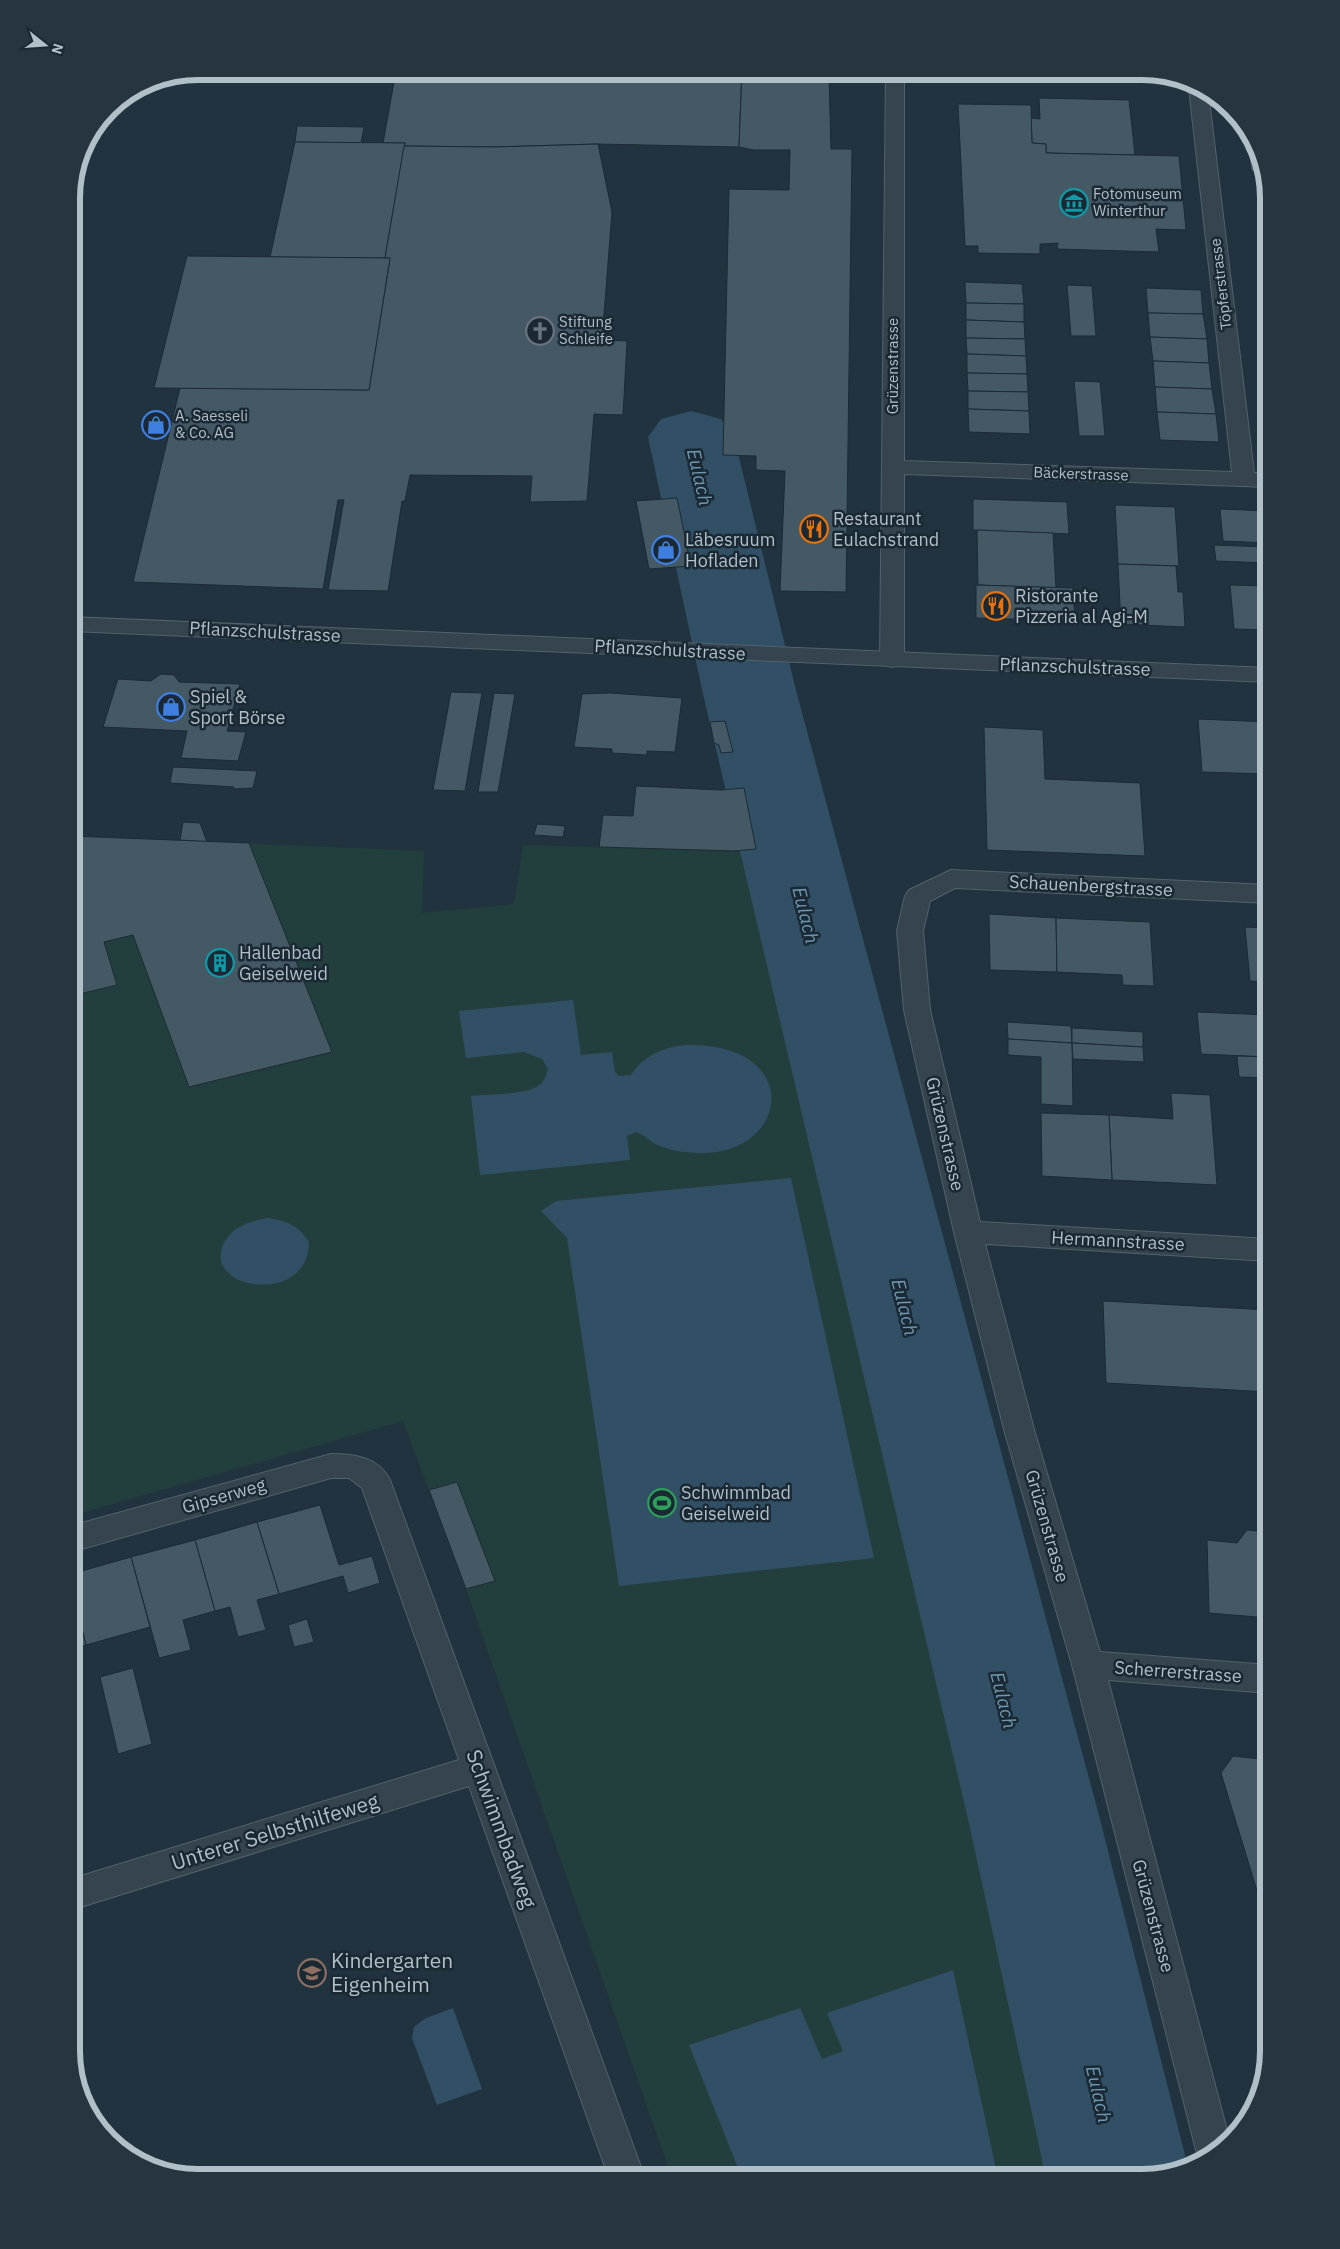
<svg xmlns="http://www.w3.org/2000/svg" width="1340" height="2249" font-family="'IBM Plex Sans',sans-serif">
	<rect width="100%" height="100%" fill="#21333e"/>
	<!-- green -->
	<polygon fill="#233f3d" points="71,836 424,851 422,913 514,904 523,845 762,852 1072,2178 672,2178 466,1589 403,1421 71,1516"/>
	<!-- water -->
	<g fill="#315065">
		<path d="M573 1000 581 1055 612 1052 615 1072 619 1076 631 1075C643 1055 668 1045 690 1045 810 1045 788 1166 685 1152 675 1151 664 1148 655 1144 649 1140 643 1134 636 1132L627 1136 630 1160 480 1175 471 1096C488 1094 524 1095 538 1086 544 1082 546 1076 548 1069L542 1059 524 1052 466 1058 459 1011Z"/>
		<polygon points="791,1178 874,1558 619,1586 567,1238 541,1211 556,1201"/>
		<path d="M268 1218C287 1221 298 1225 309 1242 309 1307 200 1290 224 1243 233 1226 250 1221 268 1218Z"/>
		<polygon points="953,1970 998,2178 742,2178 689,2045 800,2008 822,2059 843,2051 827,2013"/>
		<polygon points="453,2008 482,2089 437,2105 412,2038 414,2027 426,2018"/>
	</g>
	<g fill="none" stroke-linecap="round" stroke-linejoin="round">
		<!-- river -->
		<polygon fill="#315065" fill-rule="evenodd" points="691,411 721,419 734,437 797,694 1100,1819 1188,2167 1142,2178 1046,2178 968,1819 703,694 648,437 661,419"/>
	</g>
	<!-- building -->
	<g fill="#455965" stroke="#1c2b35">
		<polygon points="396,71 742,71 739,147 598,144 494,147 404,146 405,143 383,143"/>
		<polygon points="742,71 853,71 853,75 829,75 831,149 852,149 846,592 780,591 785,471 756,470 756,456 723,455 729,189 789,190 790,150 754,150 739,147"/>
		<polygon points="1039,98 1129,100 1135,155 1046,153 1046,144 1032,143 1031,118 1040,119"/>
		<polygon points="958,104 1031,105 1032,143 1046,144 1046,153 1179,156 1186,230 1156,229 1159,252 1057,249 1058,243 1040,244 1040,254 978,253 978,246 965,246"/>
		<polygon points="297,126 364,127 361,143 295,142"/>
		<polygon points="1246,136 1251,137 1256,142 1263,172 1251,171"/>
		<polygon points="295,142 405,143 385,258 270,257"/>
		<polygon points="598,144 612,212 602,340 627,341 623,415 594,414 587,501 530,502 532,476 410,475 405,501 402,501 388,591 328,590 344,500 338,500 323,589 133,582 180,388 369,390 390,258 385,258 404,146 494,147"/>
		<polygon points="1266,217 1269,217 1269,264 1261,222 1268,222"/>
		<polygon points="187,256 390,258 369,390 154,388"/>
		<polygon points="965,282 1022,284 1024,304 966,303"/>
		<polygon points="1067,285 1092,286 1096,336 1071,336"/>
		<polygon points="1146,288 1201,290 1203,314 1148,313"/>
		<polygon points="966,303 1024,304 1024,322 966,320"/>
		<polygon points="1148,313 1203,314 1207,339 1150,337"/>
		<polygon points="966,320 1024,322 1025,339 966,338"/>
		<polygon points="1150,337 1207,339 1209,363 1153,361"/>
		<polygon points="966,338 1025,339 1026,356 967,354"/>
		<polygon points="967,354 1026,356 1027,374 967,373"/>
		<polygon points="1153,361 1209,363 1212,389 1155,387"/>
		<polygon points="967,373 1027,374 1028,392 968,391"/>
		<polygon points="1074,381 1100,382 1105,436 1079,436"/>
		<polygon points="1155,387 1212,389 1216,414 1157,412"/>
		<polygon points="968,391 1028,392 1029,411 968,409"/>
		<polygon points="968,409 1029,411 1030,434 969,432"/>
		<polygon points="1157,412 1216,414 1219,442 1160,440"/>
		<polygon points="677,498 691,566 649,569 636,501"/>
		<polygon points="973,499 1067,502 1069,534 973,530"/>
		<polygon points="1115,505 1175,507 1179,566 1118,564"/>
		<polygon points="1220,509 1269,511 1269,543 1223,541"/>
		<polygon points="977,530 1053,533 1056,588 978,585"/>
		<polygon points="1214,545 1269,547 1269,563 1216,561"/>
		<polygon points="1118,564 1176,566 1178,592 1183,592 1185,627 1121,624"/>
		<polygon points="976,585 1073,588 1075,621 976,618"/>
		<polygon points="1230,585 1269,586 1269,630 1234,629"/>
		<polygon points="161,674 174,675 179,682 240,684 227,731 246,732 238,761 181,758 187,731 103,727 118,679 151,681"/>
		<polygon points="451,692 482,693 465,791 433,790"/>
		<polygon points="494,693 515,694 498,792 478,792"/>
		<polygon points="610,693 682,698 675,752 647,751 647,755 612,753 612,749 574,747 582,694"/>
		<polygon points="1198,719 1269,722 1269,774 1202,772"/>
		<polygon points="725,721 733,752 721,753 719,745 714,743 710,722"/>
		<polygon points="984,727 1043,730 1045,779 1140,783 1145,856 987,850"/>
		<polygon points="173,767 257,771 253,788 233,789 234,787 170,783"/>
		<polygon points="636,786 721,790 744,788 756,849 734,851 599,847 603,815 633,816"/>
		<polygon points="183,822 200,823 207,842 180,840"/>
		<polygon points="537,824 565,826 563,837 534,835"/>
		<polygon points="71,836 249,843 332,1052 189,1087 133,935 104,942 117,985 71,996"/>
		<polygon points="989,914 1056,918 1057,972 990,970"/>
		<polygon points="1056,918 1150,922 1154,986 1123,985 1122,975 1057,972"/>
		<polygon points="1245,927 1269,928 1269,982 1250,981"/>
		<polygon points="1197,1012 1269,1015 1269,1057 1201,1054"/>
		<polygon points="1007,1022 1071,1026 1072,1043 1008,1039"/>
		<polygon points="1072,1028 1143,1032 1143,1047 1072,1043"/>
		<polygon points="1008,1039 1072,1043 1073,1106 1041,1104 1041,1057 1008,1055"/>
		<polygon points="1072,1043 1143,1047 1144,1062 1073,1059"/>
		<polygon points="1237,1056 1269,1057 1269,1078 1239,1077"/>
		<polygon points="1171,1093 1210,1095 1217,1185 1112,1180 1109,1115 1173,1119"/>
		<polygon points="1041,1113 1109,1115 1112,1180 1042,1176"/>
		<polygon points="1103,1301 1269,1310 1269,1392 1106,1383"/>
		<polygon points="457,1482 495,1581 466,1589 429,1490"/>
		<polygon points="320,1505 339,1565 372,1556 380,1583 348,1593 343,1576 279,1594 257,1522"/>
		<polygon points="257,1522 279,1594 257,1600 266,1630 238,1637 230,1607 215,1611 195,1540"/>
		<polygon points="1247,1530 1269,1532 1269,1618 1209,1613 1207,1540 1237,1543"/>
		<polygon points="195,1540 215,1611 183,1620 191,1650 159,1658 131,1557"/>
		<polygon points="131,1557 150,1627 86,1645 71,1587 71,1574"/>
		<polygon points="71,1587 86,1645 71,1649"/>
		<polygon points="307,1619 314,1642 294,1647 288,1625"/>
		<polygon points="133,1668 152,1744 118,1754 100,1677"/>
		<polygon points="71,1721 76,1744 71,1745"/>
		<polygon points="1233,1756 1269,1760 1269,1892 1258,1894 1221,1773"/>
		<polygon points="1269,1892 1269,1932 1258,1894"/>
	</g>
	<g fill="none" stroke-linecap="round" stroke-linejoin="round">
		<defs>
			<g id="minor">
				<polygon points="886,71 904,71 904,461 1232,472 1189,88 1191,85 1208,91 1254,473 1269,473 1269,487 904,474 904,660 900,665 892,667 884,665 880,660"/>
				<polygon points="951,870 1269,885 1269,903 955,888 930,901 923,931 930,1010 980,1222 1269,1239 1269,1261 985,1244 1035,1433 1100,1652 1269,1665 1269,1693 1108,1680 1229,2138 1201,2162 1196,2150 1072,1665 1005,1433 954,1232 904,1010 897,931 905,896 909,890"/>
				<path d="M331 1454C354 1454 379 1457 390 1480L645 2178H609L469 1786 71 1910V1879L459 1760 362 1488 349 1478H331L71 1552V1526Z"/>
			</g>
			<polygon id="tertiary" points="71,617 1269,668 1269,682 71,631"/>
		</defs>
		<!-- minor casing -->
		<use href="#minor" stroke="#53626c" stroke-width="2"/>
		<!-- tertiary casing -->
		<use href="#tertiary" stroke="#53626c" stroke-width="2"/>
		<!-- minor -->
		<use href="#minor" fill="#35444e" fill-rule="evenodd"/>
		<!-- tertiary -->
		<use href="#tertiary" fill="#35444e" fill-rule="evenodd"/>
	</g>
	<!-- icons -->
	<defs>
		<symbol id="museum-ring" viewBox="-11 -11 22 22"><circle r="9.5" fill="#1a2933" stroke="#0f9aa8" stroke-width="1.5"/><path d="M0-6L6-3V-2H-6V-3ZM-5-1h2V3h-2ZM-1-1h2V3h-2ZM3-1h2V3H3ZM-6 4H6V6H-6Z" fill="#0f9aa8"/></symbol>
		<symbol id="church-ring" viewBox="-11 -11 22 22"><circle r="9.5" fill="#1a2933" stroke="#6b7280" stroke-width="1.5"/><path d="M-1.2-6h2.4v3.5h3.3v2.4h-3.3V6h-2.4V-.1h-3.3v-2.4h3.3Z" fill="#6b7280"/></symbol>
		<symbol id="shop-ring" viewBox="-11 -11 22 22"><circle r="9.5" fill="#1a2933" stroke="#3f7fe0" stroke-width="1.5"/><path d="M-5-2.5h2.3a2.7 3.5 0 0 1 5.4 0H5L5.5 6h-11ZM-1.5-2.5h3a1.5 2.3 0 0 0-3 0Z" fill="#3f7fe0"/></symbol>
		<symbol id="restaurant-ring" viewBox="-11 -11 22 22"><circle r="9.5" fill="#1a2933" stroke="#e8710a" stroke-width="1.5"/><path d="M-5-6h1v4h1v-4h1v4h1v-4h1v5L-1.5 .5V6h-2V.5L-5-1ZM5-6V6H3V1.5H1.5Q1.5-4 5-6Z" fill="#e8710a"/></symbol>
		<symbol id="building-ring" viewBox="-11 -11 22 22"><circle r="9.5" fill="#1a2933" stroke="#0f9aa8" stroke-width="1.5"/><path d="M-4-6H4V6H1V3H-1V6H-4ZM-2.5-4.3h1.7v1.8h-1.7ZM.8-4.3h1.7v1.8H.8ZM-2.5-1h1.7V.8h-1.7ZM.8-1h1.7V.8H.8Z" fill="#0f9aa8"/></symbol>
		<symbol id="stadium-ring" viewBox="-11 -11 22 22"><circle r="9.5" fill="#1a2933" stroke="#2e9e5b" stroke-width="1.5"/><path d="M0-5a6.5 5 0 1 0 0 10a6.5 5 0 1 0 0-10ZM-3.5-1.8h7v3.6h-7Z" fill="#2e9e5b"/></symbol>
		<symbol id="school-ring" viewBox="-11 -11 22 22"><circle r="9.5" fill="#1a2933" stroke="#8d6e63" stroke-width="1.5"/><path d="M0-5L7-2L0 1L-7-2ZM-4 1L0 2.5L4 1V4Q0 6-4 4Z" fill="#8d6e63"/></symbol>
	</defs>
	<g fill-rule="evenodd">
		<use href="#museum-ring" x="1058" y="187" width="32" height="32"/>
		<use href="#church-ring" x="524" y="315" width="32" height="32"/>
		<use href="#shop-ring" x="140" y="409" width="32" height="32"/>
		<use href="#restaurant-ring" x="798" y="513" width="32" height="32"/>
		<use href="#shop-ring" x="650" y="534" width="32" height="32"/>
		<use href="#restaurant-ring" x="980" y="590" width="32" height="32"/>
		<use href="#shop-ring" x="155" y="691" width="32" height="32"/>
		<use href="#building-ring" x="204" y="947" width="32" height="32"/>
		<use href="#stadium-ring" x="646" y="1487" width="32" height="32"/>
		<use href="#school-ring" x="296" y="1957" width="32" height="32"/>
	</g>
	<g text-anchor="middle" stroke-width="5" stroke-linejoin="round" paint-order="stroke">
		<!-- far-poi labels -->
		<g font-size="15" fill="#b1bfc9" stroke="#1a2933" text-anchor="start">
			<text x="1093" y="199">Fotomuseum<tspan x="1093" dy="17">Winterthur</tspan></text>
			<text x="559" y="327">Stiftung<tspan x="559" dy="17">Schleife</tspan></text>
			<text x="175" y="421">A. Saesseli<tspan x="175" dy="17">&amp; Co. AG</tspan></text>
		</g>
		<!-- far-street labels -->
		<g font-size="15" fill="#b1bfc9" stroke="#1a2933">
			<text transform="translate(1221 284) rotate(-97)" y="5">Töpferstrasse</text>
			<text transform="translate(893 366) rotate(-90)" y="5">Grüzenstrasse</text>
			<text transform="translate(1081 474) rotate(2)" y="5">Bäckerstrasse</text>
		</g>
		<!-- poi labels -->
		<g font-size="18" fill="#b1bfc9" stroke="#1a2933" text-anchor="start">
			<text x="833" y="525">Restaurant<tspan x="833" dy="21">Eulachstrand</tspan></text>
			<text x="685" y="546">Läbesruum<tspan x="685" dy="21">Hofladen</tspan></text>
			<text x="1015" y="602">Ristorante<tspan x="1015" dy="21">Pizzeria al Agi-M</tspan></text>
			<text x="190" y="703">Spiel &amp;<tspan x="190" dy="21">Sport Börse</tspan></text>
			<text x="239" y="959">Hallenbad<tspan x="239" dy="21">Geiselweid</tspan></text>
			<text x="681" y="1499">Schwimmbad<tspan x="681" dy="21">Geiselweid</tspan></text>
		</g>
		<!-- street labels -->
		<g font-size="18" fill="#b1bfc9" stroke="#1a2933">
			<text transform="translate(265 632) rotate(3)" y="6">Pflanzschulstrasse</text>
			<text transform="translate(670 650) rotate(3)" y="6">Pflanzschulstrasse</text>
			<text transform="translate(1075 667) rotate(2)" y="6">Pflanzschulstrasse</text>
			<text transform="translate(1091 886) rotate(3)" y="6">Schauenbergstrasse</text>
			<text transform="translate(945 1134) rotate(77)" y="6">Grüzenstrasse</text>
			<text transform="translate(1118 1241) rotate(3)" y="6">Hermannstrasse</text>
			<text transform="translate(224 1496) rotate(-16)" y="6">Gipserweg</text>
			<text transform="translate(1047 1526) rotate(74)" y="6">Grüzenstrasse</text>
			<text transform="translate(1178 1672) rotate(4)" y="6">Scherrerstrasse</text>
			<text transform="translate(1153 1916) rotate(75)" y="6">Grüzenstrasse</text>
		</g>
		<!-- water labels -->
		<g font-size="19" font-style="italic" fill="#6e96b0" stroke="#1a2933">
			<text transform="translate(700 477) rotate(77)" y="7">Eulach</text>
			<text transform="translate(806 915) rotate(76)" y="7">Eulach</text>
			<text transform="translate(905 1307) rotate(76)" y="7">Eulach</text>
			<text transform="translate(1004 1700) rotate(76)" y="7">Eulach</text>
			<text transform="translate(1099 2094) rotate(77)" y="7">Eulach</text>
		</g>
		<!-- near-street labels -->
		<g font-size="21" fill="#b1bfc9" stroke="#1a2933">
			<text transform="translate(501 1829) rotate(70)" y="7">Schwimmbadweg</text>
			<text transform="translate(275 1832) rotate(-17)" y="7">Unterer Selbsthilfeweg</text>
		</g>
		<!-- near-poi labels -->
		<g font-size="21" fill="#b1bfc9" stroke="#1a2933" text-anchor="start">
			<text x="331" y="1968">Kindergarten<tspan x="331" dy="24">Eigenheim</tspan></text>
		</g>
	</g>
	<!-- crop -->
	<path d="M0 0H1340V2249H0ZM198 80H1142A118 118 0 0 1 1260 198V2051A118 118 0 0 1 1142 2169H198A118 118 0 0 1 80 2051V198A118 118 0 0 1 198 80Z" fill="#26353f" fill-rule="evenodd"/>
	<path fill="none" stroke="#b1bfc9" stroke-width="6" d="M198 80H1142A118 118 0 0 1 1260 198V2051A118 118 0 0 1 1142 2169H198A118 118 0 0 1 80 2051V198A118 118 0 0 1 198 80Z"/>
	<!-- north arrow -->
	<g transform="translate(45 45) rotate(107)" stroke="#1a2933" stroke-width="4" paint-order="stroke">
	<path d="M0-4L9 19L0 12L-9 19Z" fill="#b1bfc9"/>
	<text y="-8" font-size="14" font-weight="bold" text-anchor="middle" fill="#b1bfc9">N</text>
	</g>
</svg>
